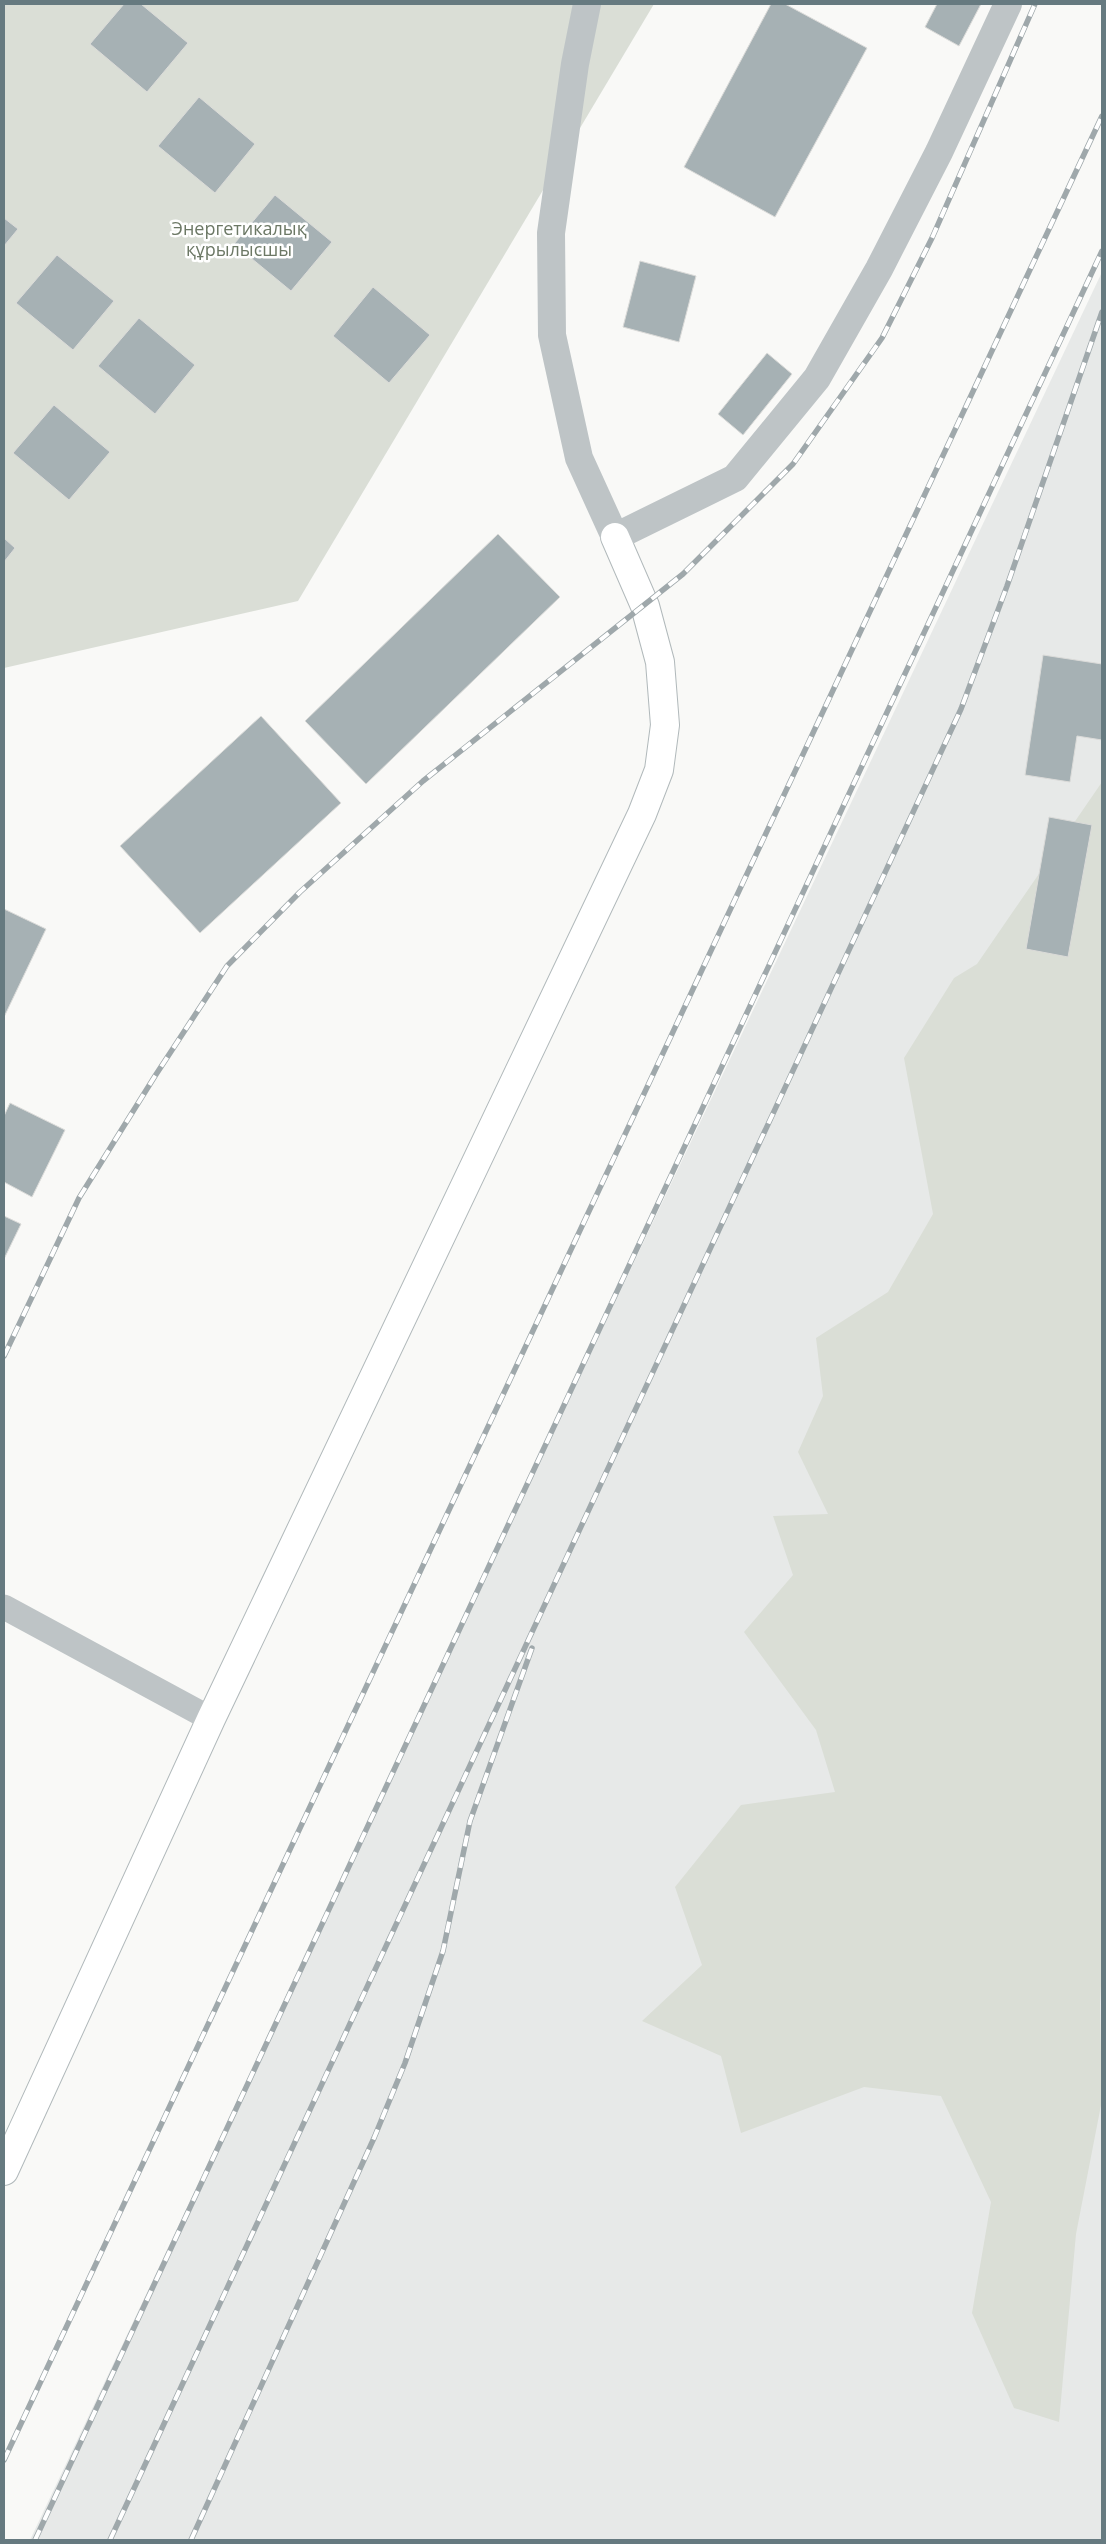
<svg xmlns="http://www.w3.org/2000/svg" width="1106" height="2544" font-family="'Open Sans',sans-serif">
	<rect width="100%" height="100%" fill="#f9f9f7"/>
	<!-- built -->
	<polygon fill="#e7e9e8" points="1102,272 1102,2540 30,2540"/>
	<!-- green -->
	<g fill="#daded6">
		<polygon points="4,4 654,4 298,601 4,668"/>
		<polygon points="1102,777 1102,1967 1100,2004 1102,2100 1076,2234 1059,2422 1014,2408 972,2313 991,2202 941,2096 864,2087 741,2133 721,2056 642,2021 702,1965 675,1887 741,1805 835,1792 816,1730 744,1632 793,1575 773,1516 828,1514 798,1452 823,1396 816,1338 888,1292 933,1214 904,1058 954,978 977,964 1102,782"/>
	</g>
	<!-- building -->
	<g fill="#a6b1b4" stroke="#dbdbd9">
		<polygon points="124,4 141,4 188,43 147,92 90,44"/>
		<polygon points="771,4 785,4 867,48 775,217 684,167"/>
		<polygon points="937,4 981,4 959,46 925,27"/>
		<polygon points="199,97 255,144 215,193 158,146"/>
		<polygon points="275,195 332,242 291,291 234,244"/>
		<polygon points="4,218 18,229 4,246"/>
		<polygon points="57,255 114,301 73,350 16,303"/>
		<polygon points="640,261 696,276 679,342 623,327"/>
		<polygon points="373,287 430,335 389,383 333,336"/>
		<polygon points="139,318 195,365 155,414 98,366"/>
		<polygon points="767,353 792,374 743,435 718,414"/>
		<polygon points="54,405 110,452 69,500 13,453"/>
		<polygon points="498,534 560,597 366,784 305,721"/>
		<polygon points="4,538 15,548 4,562"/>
		<polygon points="1043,655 1102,664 1102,740 1077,736 1070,782 1025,775"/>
		<polygon points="261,716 341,803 200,933 120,846"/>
		<polygon points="1049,817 1092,825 1068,957 1026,949"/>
		<polygon points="4,909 46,929 4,1017"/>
		<polygon points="10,1103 65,1130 32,1197 4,1182 4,1116"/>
		<polygon points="4,1216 21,1224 4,1259"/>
	</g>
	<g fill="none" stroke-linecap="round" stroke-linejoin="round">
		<defs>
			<polyline id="secondary" points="4,2171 211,1719 642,814 659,770 665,725 660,662 645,606 615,537"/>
		</defs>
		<!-- secondary casing -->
		<use href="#secondary" stroke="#b1b9bb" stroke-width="30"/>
		<!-- lane -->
		<polyline stroke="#bec4c6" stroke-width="25" points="4,1607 211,1719"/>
		<!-- street -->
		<polyline stroke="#bec4c6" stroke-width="28" points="587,4 575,64 551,233 552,335 579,458 615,537 735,478 817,378 879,269 939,152 1008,4"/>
		<!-- secondary -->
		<use href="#secondary" stroke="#fff" stroke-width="28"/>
		<defs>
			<g id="rail">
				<polyline points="4,1356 79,1198 155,1076 227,966 300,892 423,781 683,574 793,464 882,338 932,238 1035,4"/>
				<polyline points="4,2460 1102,116"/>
				<polyline points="35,2540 1102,251"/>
				<polyline points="110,2540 961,709 1007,586 1102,312"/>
				<polyline points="191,2540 374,2138 405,2063 443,1951 470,1821 532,1648"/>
			</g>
		</defs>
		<!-- rail casing -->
		<use href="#rail" stroke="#9fa8ab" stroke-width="5.5"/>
		<!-- rail -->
		<use href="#rail" stroke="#fff" stroke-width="4" stroke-dasharray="11" stroke-linecap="butt"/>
	</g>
	<g text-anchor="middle" stroke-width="5" stroke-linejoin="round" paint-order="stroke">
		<!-- park labels -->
		<g font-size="18" fill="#6c7865" stroke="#fff">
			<text x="239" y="235">Энергетикалық<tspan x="239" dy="21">құрылысшы</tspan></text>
		</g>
	</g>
	<!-- border -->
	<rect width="1106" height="2544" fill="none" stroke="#667a80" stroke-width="10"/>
</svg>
